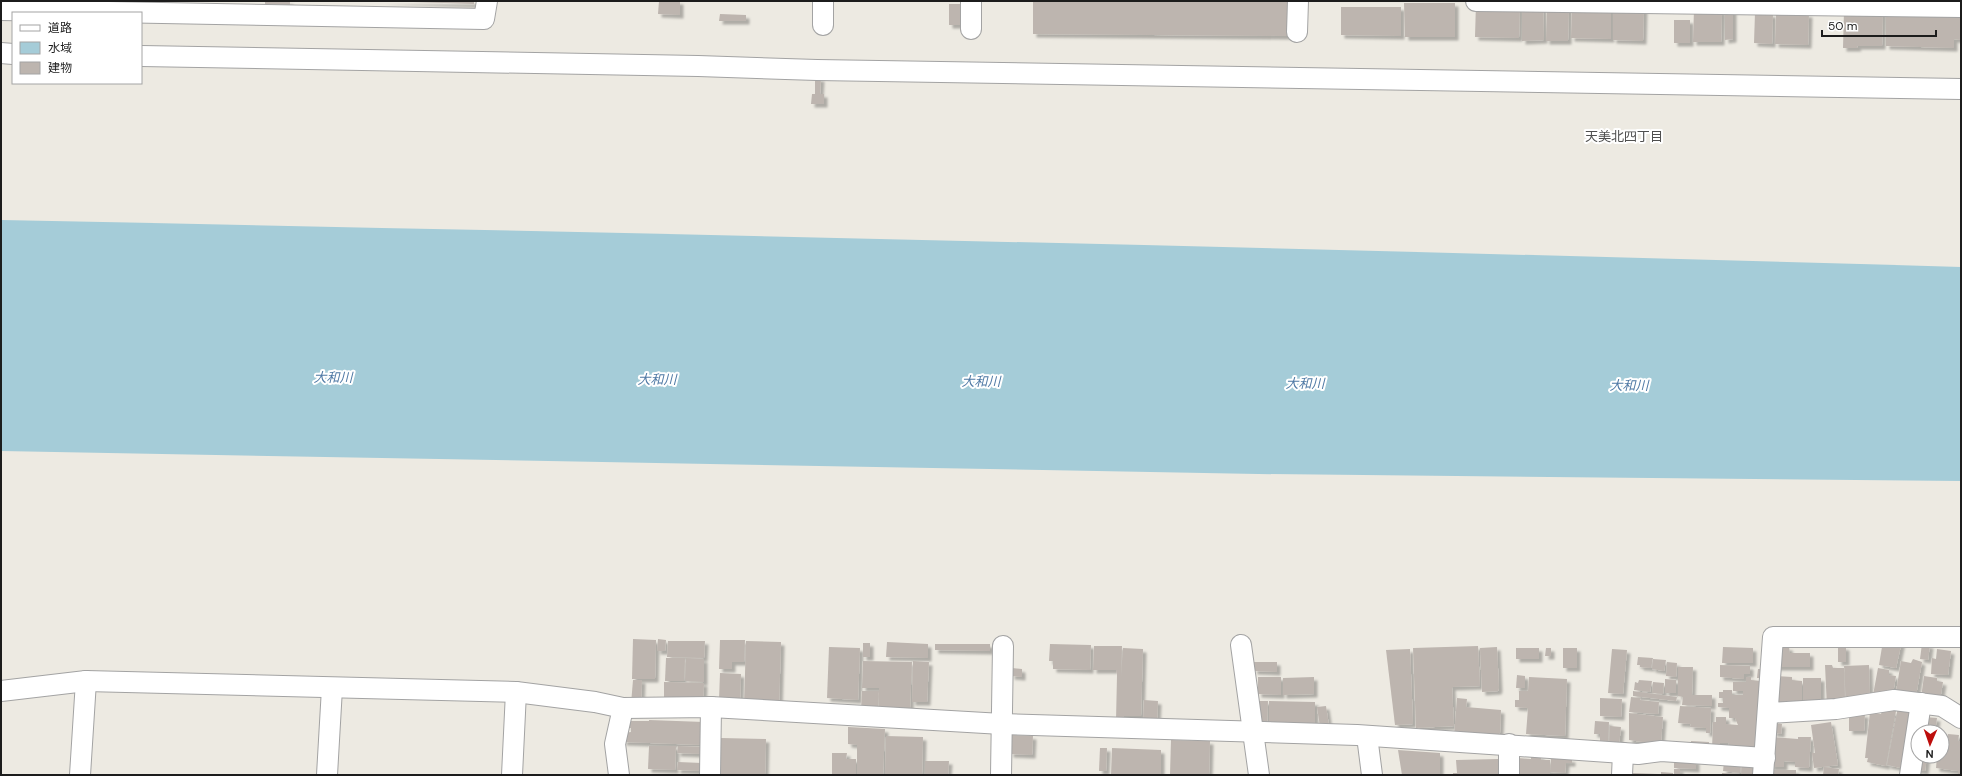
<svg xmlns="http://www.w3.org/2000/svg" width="1962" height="776" font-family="'DM Sans','Noto Sans JP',sans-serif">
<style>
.water{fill:#a5ccd8}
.building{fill:#bdb5af;filter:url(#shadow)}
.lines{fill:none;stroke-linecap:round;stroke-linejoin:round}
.minor-casing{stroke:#a3a3a3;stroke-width:22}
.minor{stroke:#fff;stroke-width:20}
.labels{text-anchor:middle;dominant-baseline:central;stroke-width:4;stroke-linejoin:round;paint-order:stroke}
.neighbourhood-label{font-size:13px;fill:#4f4f4f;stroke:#fff}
.water-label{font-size:13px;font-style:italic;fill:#4f79a5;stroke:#fff}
</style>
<defs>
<filter id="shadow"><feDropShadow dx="3.5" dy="3.5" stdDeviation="1" flood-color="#0004"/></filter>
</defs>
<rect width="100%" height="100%" fill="#edeae2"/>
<path class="water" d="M 1,220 C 654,233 1308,248 1961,267 L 1961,481 L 1258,474 L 1,451 Z"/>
<g class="building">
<polygon points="95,1 121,1 121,5 95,4"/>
<polygon points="265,1 290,1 290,5 265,4"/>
<polygon points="382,1 474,1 474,4"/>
<polygon points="659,1 680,1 680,15 658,14"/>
<polygon points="1033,1 1288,1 1288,36 1033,34"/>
<polygon points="1404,3 1455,3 1455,37 1405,37"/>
<polygon points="1476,3 1520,4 1519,38 1475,37"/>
<rect x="949" y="4" width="14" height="21"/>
<polygon points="1522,5 1543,5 1544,40 1522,41"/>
<polygon points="1547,6 1569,6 1568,41 1546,41"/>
<polygon points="1572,6 1611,6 1611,39 1571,38"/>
<polygon points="1613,6 1644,7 1643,41 1613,40"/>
<polygon points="1341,7 1401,7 1401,36 1341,35"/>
<polygon points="1694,9 1722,10 1721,42 1693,42"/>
<polygon points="1725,9 1733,9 1733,39 1725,40"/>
<polygon points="1844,10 1883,10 1882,46 1857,46 1858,48 1843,48"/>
<polygon points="1886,10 1961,11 1961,40 1954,39 1954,48 1886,46"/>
<polygon points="1755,13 1773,14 1772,44 1754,43"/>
<polygon points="1776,13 1809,14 1808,45 1775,44"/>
<polygon points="720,14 746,15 746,21 719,21"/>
<rect x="1674" y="20" width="16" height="23"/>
<polygon points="815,78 821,78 820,94 824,94 824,104 811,104 812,94 815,94"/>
<polygon points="633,639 656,640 655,679 632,679"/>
<polygon points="658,639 666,640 665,651 657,651"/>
<polygon points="720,640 745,640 744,662 732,662 732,669 719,669"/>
<polygon points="668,641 705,641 704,658 667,657"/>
<polygon points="746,641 781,642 779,707 744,706"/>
<polygon points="1883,641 1902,641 1896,668 1879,665"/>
<polygon points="887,642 928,644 928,658 886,657"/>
<rect x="863" y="643" width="7" height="14"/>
<polygon points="935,644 990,644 990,651 935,650"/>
<polygon points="1050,644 1091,645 1090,670 1053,669 1053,661 1049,661"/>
<polygon points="1922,644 1930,645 1928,660 1920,659"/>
<polygon points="1094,646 1122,646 1121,676 1123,648 1143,649 1141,716 1124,716 1124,722 1116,721 1117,675 1116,670 1093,670"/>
<polygon points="1478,646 1480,686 1452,687 1454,726 1416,728 1413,648"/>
<polygon points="1838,646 1846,647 1846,662 1838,662"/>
<polygon points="829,647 860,648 858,700 827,698"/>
<polygon points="1497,647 1499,688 1498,691 1482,692 1480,648"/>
<polygon points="1723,647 1753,648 1753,663 1722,663"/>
<polygon points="1776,647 1789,647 1790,653 1810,653 1810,667 1776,667"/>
<rect x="1516" y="648" width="23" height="11"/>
<polygon points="1546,648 1551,648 1551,656 1545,656"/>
<rect x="1563" y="648" width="14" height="20"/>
<polygon points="1410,649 1413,724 1395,725 1386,650"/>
<polygon points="1612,649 1627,650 1623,694 1608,693"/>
<polygon points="1937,649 1951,651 1948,675 1931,674 1932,658 1936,659"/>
<polygon points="1638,657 1653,658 1651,668 1640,667 1640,665 1637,665"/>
<polygon points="666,658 685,658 684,681 665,681"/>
<polygon points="686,658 704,659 704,682 685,681"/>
<polygon points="1653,659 1666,660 1664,671 1652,669"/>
<polygon points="1913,659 1922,662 1916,696 1896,692 1901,661 1911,663"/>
<polygon points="863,661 912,662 910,708 879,707 879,694 899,694 879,694 879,688 862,688"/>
<polygon points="913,661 929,662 927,702 912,702"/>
<polygon points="1253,662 1277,662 1277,672 1254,671"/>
<polygon points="1667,662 1677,663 1676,677 1666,676"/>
<polygon points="1720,665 1750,666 1750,674 1744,674 1744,679 1720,677"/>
<polygon points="1825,665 1832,665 1833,668 1844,668 1845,700 1827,708"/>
<polygon points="1869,665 1870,698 1846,704 1844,666"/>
<polygon points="1678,667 1693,667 1692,695 1712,695 1712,706 1682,705 1683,697 1678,696"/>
<polygon points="1012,668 1022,669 1022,677 1011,676"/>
<polygon points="1878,668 1889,670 1889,675 1896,676 1892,699 1873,695"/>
<polygon points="1758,669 1763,669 1763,678 1757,678"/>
<polygon points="720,673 741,674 740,701 719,700"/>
<polygon points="1517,675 1525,676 1525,688 1516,688"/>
<polygon points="1776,676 1792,677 1792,680 1802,681 1802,705 1775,705"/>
<polygon points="1924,676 1937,678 1937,681 1943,682 1940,700 1921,698"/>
<polygon points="1258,677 1281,677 1281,695 1258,694"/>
<polygon points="1314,677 1314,694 1283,695 1283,678"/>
<polygon points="1529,677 1567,679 1565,736 1526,734 1528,708 1515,707 1515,700 1519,700 1519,691 1528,691"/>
<polygon points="1746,677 1751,677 1751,680 1761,681 1757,756 1728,754 1729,743 1720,743 1720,749 1712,749 1713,722 1716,722 1716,717 1726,717 1726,724 1738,725 1735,718 1729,718 1729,706 1729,708 1718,707 1718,703 1723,703 1723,698 1719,698 1719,692 1723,692 1723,690 1732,690 1732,695 1743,695 1743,691 1733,691 1733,682 1746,682"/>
<polygon points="1803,678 1821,678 1821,701 1803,702"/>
<polygon points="1665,679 1676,680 1676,693 1665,693"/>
<polygon points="633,680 642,680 641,704 631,704"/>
<polygon points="1639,680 1652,681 1650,692 1634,690 1635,682 1638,683"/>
<polygon points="664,682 704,683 703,706 664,704"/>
<polygon points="1653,682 1664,683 1663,694 1652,693"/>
<polygon points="862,691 879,691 878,710 861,710"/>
<polygon points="1633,691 1677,697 1676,701 1633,696"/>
<polygon points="1631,697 1641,698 1640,700 1659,702 1658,714 1629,712"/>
<polygon points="1457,698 1467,699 1466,707 1501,710 1500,733 1495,738 1454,736"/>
<polygon points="1600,698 1622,699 1621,717 1600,716"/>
<polygon points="1144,700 1158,701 1157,722 1143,721"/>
<polygon points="1257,701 1268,701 1267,726 1260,726"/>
<polygon points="1269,701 1315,702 1315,727 1269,726"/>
<polygon points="1326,706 1329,726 1320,727 1317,707"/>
<polygon points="1680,706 1711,708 1710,733 1706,733 1706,728 1690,727 1691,724 1678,723"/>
<polygon points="1898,707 1918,710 1906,769 1887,765"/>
<polygon points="1882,710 1896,711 1886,766 1867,762 1868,758 1865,758 1870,712 1881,714"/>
<polygon points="1629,713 1663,717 1661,742 1650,741 1650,743 1629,740"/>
<polygon points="1849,714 1865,714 1864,731 1849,731"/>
<polygon points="1925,717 1937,718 1935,732 1922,732"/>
<polygon points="649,720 704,722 703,745 623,742 624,733 631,732 631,728 628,728 628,721 649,721"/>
<polygon points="1595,721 1609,722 1608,743 1600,743 1600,734 1594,734"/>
<polygon points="1831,722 1838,765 1814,768 1812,753 1815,753 1811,725"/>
<polygon points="1774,723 1782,724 1781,734 1773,733"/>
<polygon points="1610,726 1621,727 1619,745 1609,745"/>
<polygon points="848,727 885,729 883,775 857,775 857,745 848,744"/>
<polygon points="1948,734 1959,735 1958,741 1961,741 1961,775 1958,775 1958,771 1936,768 1937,756 1942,756 1942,738 1947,738"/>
<polygon points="1011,735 1033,736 1032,755 1010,754"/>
<polygon points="886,736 923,737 922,775 885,775"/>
<polygon points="1772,737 1798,739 1798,737 1811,737 1809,768 1795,767 1795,762 1784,761 1784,767 1770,767"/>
<polygon points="721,738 766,739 765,775 719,774"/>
<polygon points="1171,740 1210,741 1209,775 1170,775"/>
<polygon points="1691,741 1709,742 1708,753 1691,752"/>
<polygon points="649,746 676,746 675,770 648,769"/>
<polygon points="678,746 703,747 702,754 677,753"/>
<polygon points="1100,748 1107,748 1106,771 1099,771"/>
<polygon points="1112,748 1161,750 1161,775 1111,775"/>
<polygon points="1398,750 1440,753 1440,775 1402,775"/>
<polygon points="832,753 847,753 846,759 856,759 856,775 832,775"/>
<polygon points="1531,755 1541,756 1541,760 1550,760 1550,775 1517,775 1518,758 1531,759"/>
<polygon points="1918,756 1927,756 1925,771 1916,770"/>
<polygon points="1551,757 1572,759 1572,763 1566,763 1565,773 1550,772"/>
<polygon points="1498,759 1498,775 1453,775 1453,773 1457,773 1456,760"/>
<polygon points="1674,759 1696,760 1696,769 1674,768"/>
<polygon points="925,761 949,761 948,775 925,775"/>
<polygon points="678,762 702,763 702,771 677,770"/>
<polygon points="1724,762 1741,763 1740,773 1723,771"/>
<polygon points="1742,763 1757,764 1756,775 1741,775"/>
<polygon points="1824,767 1839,769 1838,775 1823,775"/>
<rect x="1674" y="769" width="6" height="6"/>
<rect x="1771" y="770" width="25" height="5"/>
<polygon points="1661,772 1673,773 1673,775 1661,775"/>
<polygon points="1631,773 1658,774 1658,775 1631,775"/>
<polygon points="1722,773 1740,774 1740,775 1722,775"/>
</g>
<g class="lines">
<defs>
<g id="minor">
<polyline points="1476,1 1961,7"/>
<polyline points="1,10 484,19 487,1"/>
<polyline points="823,25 823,1"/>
<polyline points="971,29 971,1"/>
<polyline points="1297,32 1298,1"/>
<polyline points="1,53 13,54"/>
<polyline points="141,56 698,66 817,70 1961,89"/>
<polyline points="1241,645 1259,775"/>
<polyline points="1,691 86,681 516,692 595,702 623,708 711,707 1002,724 1357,735 1638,754 1661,751 1765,758"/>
<polyline points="1768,713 1836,709 1894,700 1942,706 1961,718"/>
<polyline points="1367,736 1372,775"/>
<polyline points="1509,744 1509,775"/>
<polyline points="80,775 86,681"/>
<polyline points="327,775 332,688"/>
<polyline points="512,775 516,692"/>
<polyline points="619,775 615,744 623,708"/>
<polyline points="710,775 711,707"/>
<polyline points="1001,775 1003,646"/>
<polyline points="1622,775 1623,753"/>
<polyline points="1763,775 1773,637 1961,637"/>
<polyline points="1910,775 1921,703"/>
</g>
</defs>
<use href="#minor" class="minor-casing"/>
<use href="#minor" class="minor"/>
</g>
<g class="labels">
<g class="neighbourhood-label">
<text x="1624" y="136">天美北四丁目</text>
</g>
<g class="water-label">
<text x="333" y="377">大和川</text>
<text x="657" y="379">大和川</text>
<text x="981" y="381">大和川</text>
<text x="1305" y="383">大和川</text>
<text x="1629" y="385">大和川</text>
</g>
</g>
<rect width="1962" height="776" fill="none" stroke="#1c1c1c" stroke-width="4"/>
<rect x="12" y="12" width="130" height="72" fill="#ffffff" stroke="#a4a4a4"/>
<rect x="20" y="25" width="20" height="6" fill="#ffffff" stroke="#a4a4a4"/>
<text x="48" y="32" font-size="12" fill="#1c1c1c">道路</text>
<rect x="20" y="42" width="20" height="12" fill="#a5ccd8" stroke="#a4a4a4"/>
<text x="48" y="52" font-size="12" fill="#1c1c1c">水域</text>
<rect x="20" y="62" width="20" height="12" fill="#bdb5af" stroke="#a4a4a4"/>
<text x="48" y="72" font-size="12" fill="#1c1c1c">建物</text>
<g transform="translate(1930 744) rotate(182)"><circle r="19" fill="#ffffff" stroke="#a4a4a4"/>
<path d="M0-3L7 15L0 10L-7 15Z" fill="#bd0e0c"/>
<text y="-6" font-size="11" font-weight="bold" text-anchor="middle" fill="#1c1c1c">N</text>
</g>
<path d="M1822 30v6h114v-6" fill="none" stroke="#1c1c1c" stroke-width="2"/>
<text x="1828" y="30" font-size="12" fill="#1c1c1c" stroke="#ffffff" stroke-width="3" paint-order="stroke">50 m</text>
</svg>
